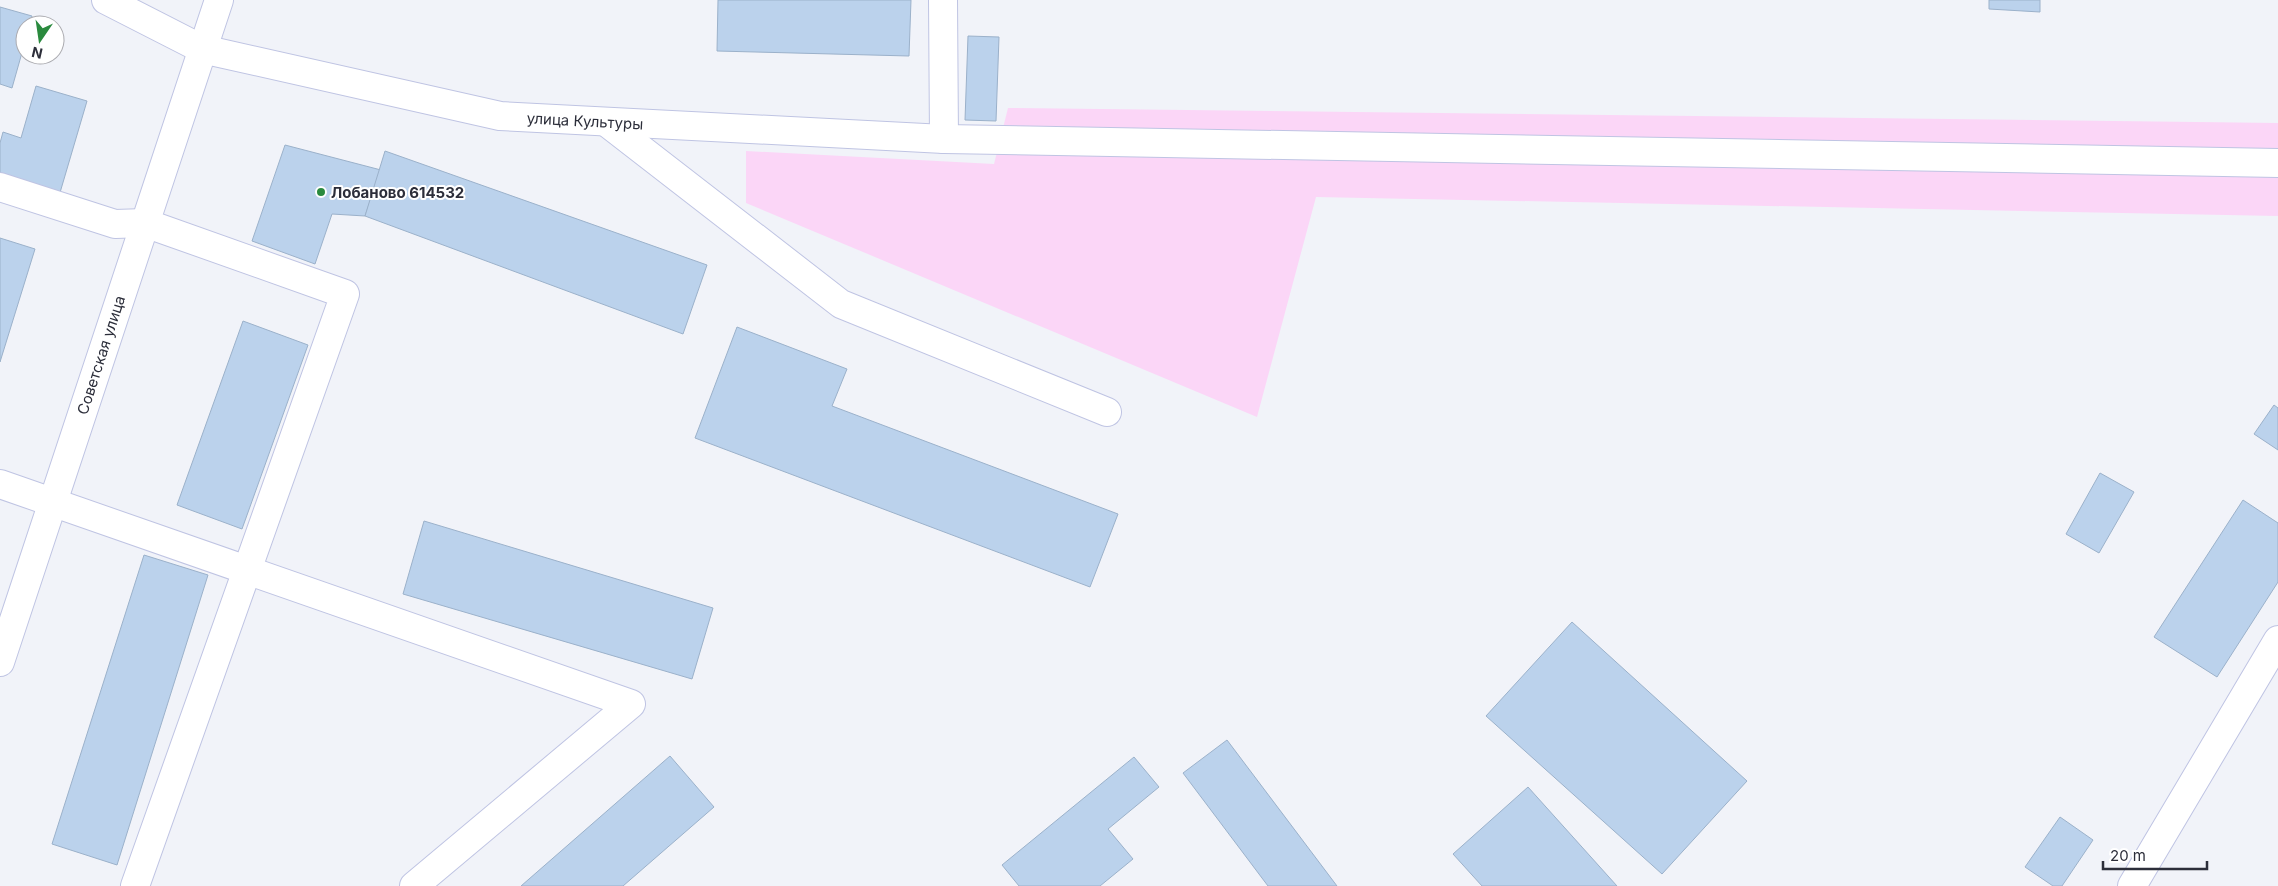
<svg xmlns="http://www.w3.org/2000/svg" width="2278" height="886" font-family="Inter,sans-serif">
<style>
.green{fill:#fbd6f7}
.building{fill:#bbd2ec;stroke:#9bb1ca}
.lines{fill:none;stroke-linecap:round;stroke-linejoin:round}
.minor-casing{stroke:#bfc4e3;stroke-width:30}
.minor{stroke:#fff;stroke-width:28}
.poi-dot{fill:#2a8a3e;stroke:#fff;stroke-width:2}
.labels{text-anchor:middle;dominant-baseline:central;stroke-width:4;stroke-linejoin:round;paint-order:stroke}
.street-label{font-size:15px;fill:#2c2e3a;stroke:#fff}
.poi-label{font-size:15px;font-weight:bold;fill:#2c2e3a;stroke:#fff;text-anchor:start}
</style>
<rect width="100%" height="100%" fill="#f1f3f9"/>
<polygon class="green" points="1008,108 2278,123 2278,216 1316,197 1257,417 746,203 746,151 994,164"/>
<g class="building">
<polygon points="718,0 911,0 909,56 717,51"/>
<polygon points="1989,0 2040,0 2040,12 1989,9"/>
<polygon points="0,7 32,16 30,25 25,25 25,42 12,88 0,84"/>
<polygon points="968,36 999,37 996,121 965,120"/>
<polygon points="36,86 87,101 59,196 0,178 0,143 3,132 21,138"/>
<polygon points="285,145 381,170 365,216 332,214 315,264 252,241"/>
<polygon points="385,151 707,265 683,334 365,216"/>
<polygon points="0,238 35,249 0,362"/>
<polygon points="243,321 308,345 242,529 177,505"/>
<polygon points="737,327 847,369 832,406 1118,514 1090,587 695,438"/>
<polygon points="2274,405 2278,408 2278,450 2254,434"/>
<polygon points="2100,473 2134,492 2099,553 2066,534"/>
<polygon points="2243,500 2278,523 2278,582 2217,677 2154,637"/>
<polygon points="424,521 713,608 692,679 403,594"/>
<polygon points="144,555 208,575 117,865 52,844"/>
<polygon points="1572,622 1747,781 1662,874 1486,716"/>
<polygon points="1227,740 1337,886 1268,886 1183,773"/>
<polygon points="670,756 714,807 623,886 521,886"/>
<polygon points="1134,757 1159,787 1108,829 1133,859 1100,886 1019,886 1002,865"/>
<polygon points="1528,787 1617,886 1482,886 1453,854"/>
<polygon points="2060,817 2093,840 2062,886 2053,886 2025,867"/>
</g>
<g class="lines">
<defs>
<g id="minor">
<polyline points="106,0 202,49 500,116 944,139 943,0"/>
<polyline points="606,122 841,304 1107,412"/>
<polyline points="944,139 2278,163"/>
<polyline points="0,187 115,224 145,223 345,294 135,886"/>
<polyline points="0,484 631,704 414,886"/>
<polyline points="0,662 219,0"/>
<polyline points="2132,886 2278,640"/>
</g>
</defs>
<use href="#minor" class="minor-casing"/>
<use href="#minor" class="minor"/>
</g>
<circle class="poi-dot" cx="321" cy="192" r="5"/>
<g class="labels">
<g class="street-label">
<text transform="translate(585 121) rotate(3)">улица Культуры</text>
<text transform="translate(101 355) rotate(-72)">Советская улица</text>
</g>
<g class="poi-label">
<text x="331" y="192">Лобаново 614532</text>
</g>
</g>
<g transform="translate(40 40) rotate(193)"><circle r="24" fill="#ffffff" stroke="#ababb0"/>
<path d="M0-4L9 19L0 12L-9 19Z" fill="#2a8a3e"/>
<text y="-8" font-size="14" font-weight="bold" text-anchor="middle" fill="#2c2e3a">N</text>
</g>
<path d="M2103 861v8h104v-8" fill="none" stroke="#2c2e3a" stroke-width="2.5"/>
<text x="2110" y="861" font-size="15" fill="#2c2e3a" stroke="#ffffff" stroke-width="4" paint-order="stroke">20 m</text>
</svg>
